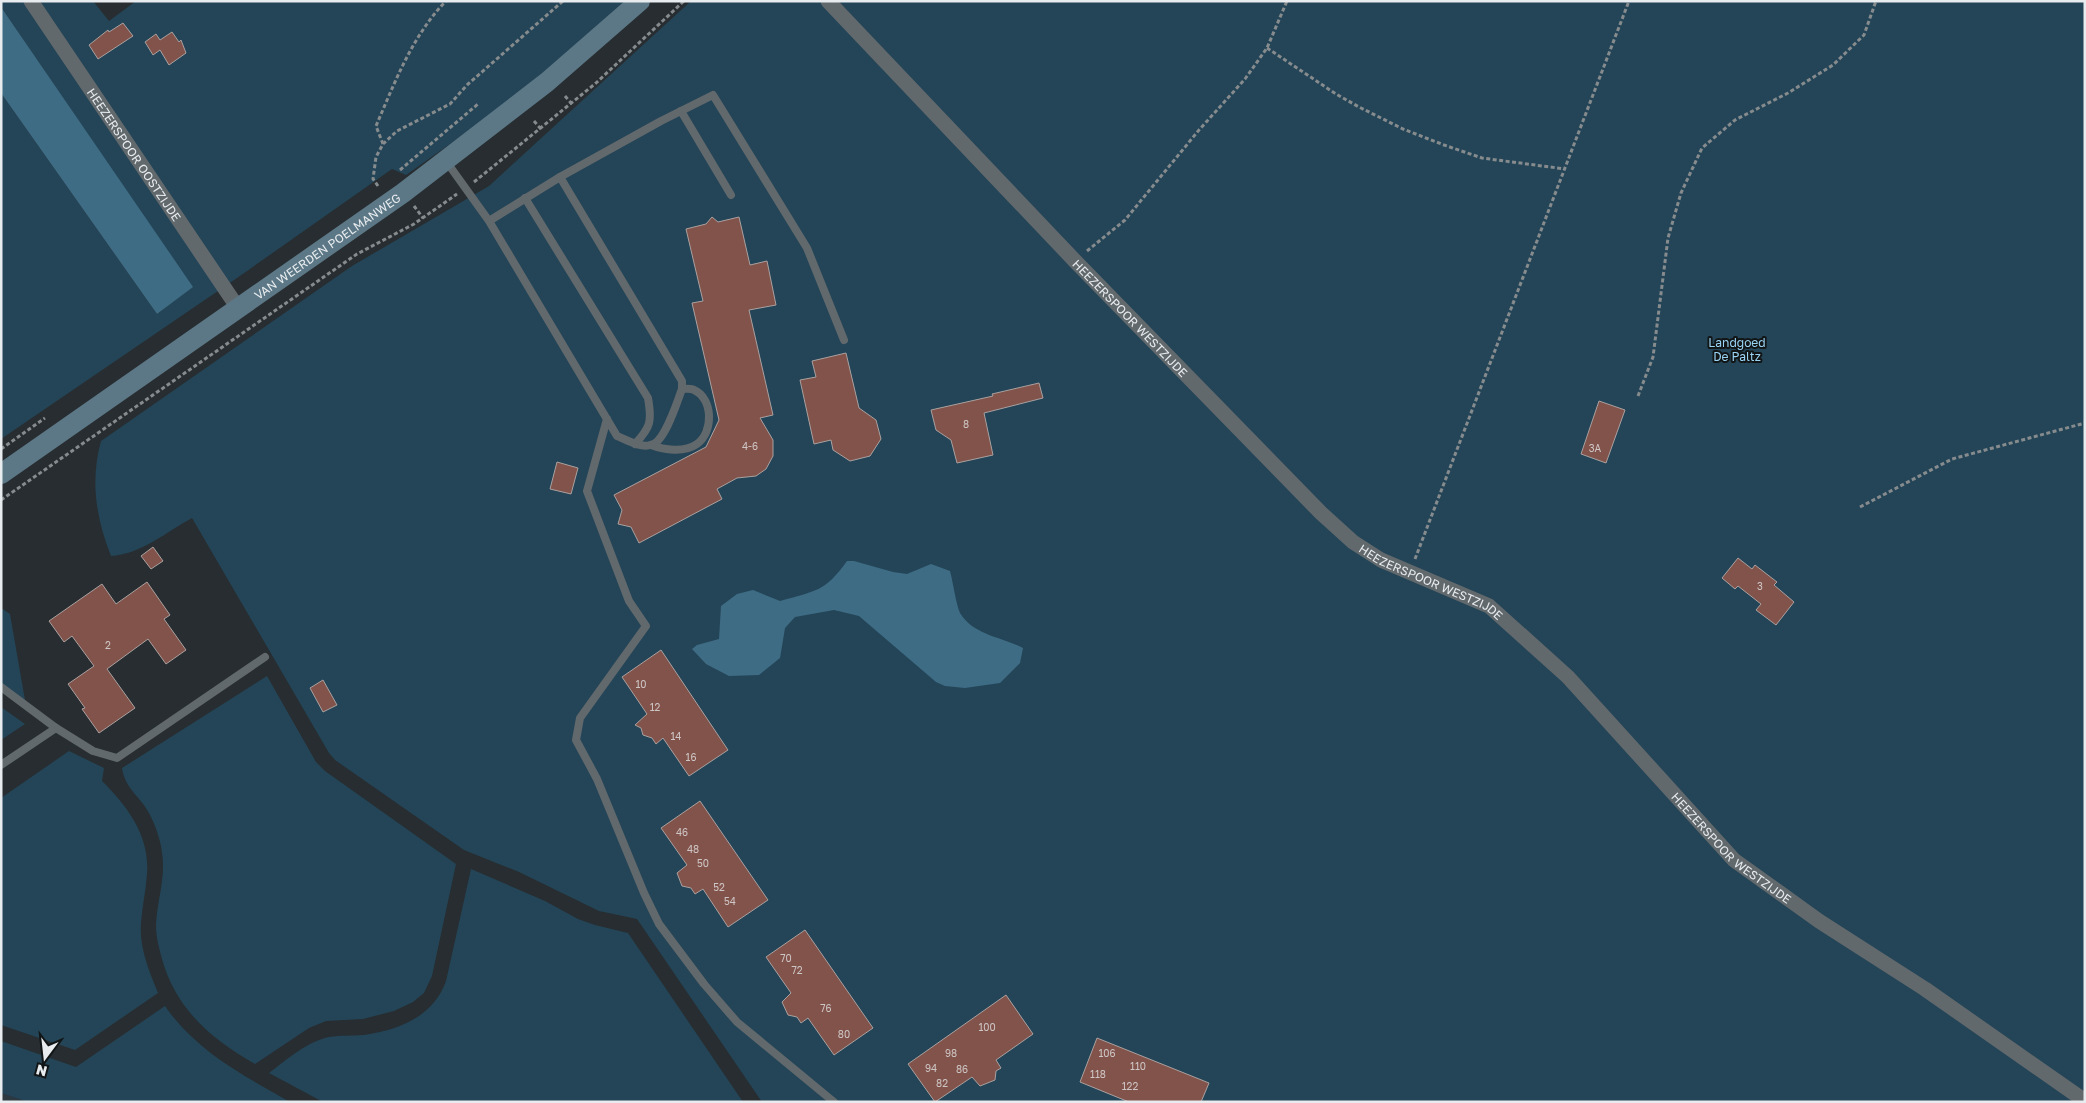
<svg xmlns="http://www.w3.org/2000/svg" width="2086" height="1103" font-family="'Golos Text',sans-serif">
<style>
.built{fill:#2d3940}
.green{fill:#244557}
.water{fill:#3e6c85}
.building{fill:#82534a;stroke:#aaa1a0}
.lines{fill:none;stroke-linecap:round;stroke-linejoin:round}
.path{stroke:#868b8e;stroke-width:3;stroke-dasharray:4 2.5;stroke-linecap:butt}
.lane{stroke:#62696d;stroke-width:8}
.street{stroke:#62696d;stroke-width:15}
.secondary{stroke:#5c7886;stroke-width:20}
.labels{text-anchor:middle;dominant-baseline:central;stroke-width:4;stroke-linejoin:round;paint-order:stroke}
.number-label{font-size:10px;fill:#cec6c6}
.street-label{font-size:12px;fill:#e8ecef;stroke:#121516}
.park-label{font-size:12px;fill:#99d4f5;stroke:#121516}
</style>
<rect width="100%" height="100%" fill="#272d30"/>
<polygon class="built" points="1,1093 28,1102 1,1102"/>
<g class="green">
<polygon points="1,1 93,1 109,21 136,1 632,1 561,66 406,175 392,169 237,278 1,439 1,93 157,314 192,287 1,7"/>
<path d="M 691,1 L 2085,1 L 2085,1102 L 762,1102 L 637,919 L 599,911 L 519,872 L 464,850 L 335,760 L 329,753 L 192,518 C 166,532 142,554 111,556 C 96,518 90,481 101,441 L 352,266 L 489,186 Z"/>
<polygon points="1,608 10,614 26,706 1,688"/>
<path d="M 267,676 L 316,762 L 325,771 L 456,864 L 432,976 L 424,993 L 413,1002 L 394,1011 L 363,1019 L 326,1021 L 309,1028 L 255,1064 C 211,1039 176,1009 162,959 C 159,948 156,937 156,925 C 157,901 166,877 162,853 C 161,841 155,824 149,813 C 140,796 125,789 122,768 Z"/>
<polygon points="1,707 25,724 1,740"/>
<path d="M 69,751 L 104,768 L 102,781 C 128,807 150,836 147,874 C 146,890 142,907 141,923 C 139,947 149,971 158,993 L 75,1050 L 1,1025 L 1,798 Z"/>
<path d="M 471,869 L 545,901 L 578,919 L 595,925 L 628,933 L 743,1102 L 323,1102 L 269,1073 C 286,1060 308,1041 329,1037 C 340,1035 352,1036 364,1035 C 399,1030 434,1016 446,981 Z"/>
<path d="M 165,1006 C 197,1052 243,1075 290,1102 L 28,1102 L 1,1093 L 1,1041 L 76,1067 Z"/>
</g>
<g class="water">
<polygon points="1,7 193,287 157,314 1,93"/>
<path d="M 854,561 L 893,572 L 907,574 L 931,564 L 950,571 C 953,582 956,604 960,613 C 973,635 1002,637 1023,648 L 1020,663 L 1000,683 L 965,688 L 945,686 L 936,682 L 859,616 L 834,610 L 795,617 L 785,628 L 780,658 L 759,675 L 729,676 L 706,664 L 692,649 L 697,645 L 719,639 L 721,606 L 737,594 L 753,590 L 780,601 C 815,591 825,592 847,561 Z"/>
</g>
<g class="building">
<polygon points="123,23 133,36 98,59 89,45 108,30 109,32"/>
<polygon points="172,32 179,42 181,40 186,53 169,65 160,50 153,55 145,42 156,34 160,40"/>
<polygon points="712,217 718,222 739,217 750,265 767,261 776,305 749,310 773,415 760,418 773,440 773,456 766,469 756,476 737,478 717,489 722,499 639,543 631,527 618,524 622,510 614,495 706,447 719,420 692,303 703,301 686,229 706,224"/>
<polygon points="846,353 859,408 876,420 881,439 870,456 850,461 833,450 831,440 814,444 800,380 816,377 812,361"/>
<polygon points="1039,383 1043,398 984,413 993,455 957,463 951,440 936,430 931,410 993,396 992,394"/>
<polygon points="1599,401 1625,410 1606,463 1581,454"/>
<polygon points="557,462 578,468 571,494 550,489"/>
<polygon points="153,547 163,561 151,569 141,556"/>
<polygon points="1738,558 1752,569 1755,565 1777,582 1774,585 1794,602 1776,625 1756,610 1761,604 1738,586 1735,589 1722,578"/>
<polygon points="147,582 170,615 164,619 186,650 166,664 148,639 107,669 135,708 99,733 82,709 85,708 68,684 94,666 72,636 64,642 49,621 102,584 116,604"/>
<polygon points="661,650 728,750 689,776 663,738 656,744 652,738 643,735 641,728 635,725 647,714 622,677"/>
<polygon points="323,680 337,705 323,712 310,688"/>
<polygon points="700,801 768,900 728,927 703,889 695,894 691,888 682,886 677,873 687,865 661,828"/>
<polygon points="805,930 873,1028 834,1055 808,1018 801,1023 797,1017 788,1015 782,1002 791,993 766,957"/>
<polygon points="1006,995 1033,1034 996,1060 1001,1068 996,1071 995,1080 980,1086 972,1077 935,1102 908,1064"/>
<polygon points="1097,1038 1209,1083 1201,1102 1129,1102 1080,1082"/>
</g>
<g class="lines">
<g class="path">
<polyline points="1267,48 1336,94 1359,107 1403,129 1444,145 1482,158 1565,169"/>
<polyline points="565,96 572,104"/>
<polyline points="534,121 541,129"/>
<path d="M 383,144 L 376,126 C 395,82 412,36 446,1"/>
<polyline points="400,170 478,104"/>
<polyline points="474,182 596,83 684,1"/>
<polyline points="378,186 373,179 376,157 383,144 397,131 450,104 467,85 563,1"/>
<polyline points="414,206 423,218"/>
<polyline points="1087,251 1125,220 1199,130 1245,79 1267,48 1287,1"/>
<polyline points="1638,396 1653,357 1668,238 1681,193 1702,148 1735,120 1788,93 1833,65 1864,35 1876,1"/>
<polyline points="1,449 45,418"/>
<polyline points="1,500 357,254 414,224 457,194"/>
<polyline points="1860,507 1952,459 2085,423"/>
<polyline points="1415,559 1629,1"/>
</g>
<g class="lane">
<polyline points="681,111 731,195"/>
<path d="M 446,161 L 489,221 L 617,436 C 627,440 640,448 651,445 C 665,442 677,402 682,389 L 682,381 L 560,177 L 489,221"/>
<polyline points="560,177 661,121 713,95 807,248 844,340"/>
<path d="M 525,198 L 648,398 C 652,421 651,427 635,444"/>
<polyline points="607,419 587,491 629,601 646,626 580,718 576,740 597,779 644,893 659,924 704,984 737,1022 834,1102"/>
<path d="M 651,445 C 664,450 684,453 697,444 C 714,432 713,398 694,390 C 691,388 686,389 682,389"/>
<polyline points="1,687 56,728 93,751 117,758 265,657"/>
<polyline points="1,765 56,728"/>
</g>
<g class="street">
<path id="s1" d="M 31,1 L 238,308"/>
<path id="s2" d="M 828,1 L 1075,261 L 1321,513 L 1353,542 L 1381,560 L 1489,606 L 1568,677 L 1734,860 L 1819,921 L 1925,989 L 2085,1101"/>
</g>
<path class="secondary" id="s3" d="M 1,474 L 403,193 L 547,82 L 640,1"/>
</g>
<g class="labels">
<g class="number-label">
<text x="966" y="424">8</text>
<text x="750" y="446">4-6</text>
<text x="1595" y="448">3A</text>
<text x="1760" y="586">3</text>
<text x="108" y="645">2</text>
<text x="641" y="684">10</text>
<text x="655" y="707">12</text>
<text x="676" y="736">14</text>
<text x="691" y="757">16</text>
<text x="682" y="832">46</text>
<text x="693" y="849">48</text>
<text x="703" y="863">50</text>
<text x="719" y="887">52</text>
<text x="730" y="901">54</text>
<text x="786" y="958">70</text>
<text x="797" y="970">72</text>
<text x="826" y="1008">76</text>
<text x="987" y="1027">100</text>
<text x="844" y="1034">80</text>
<text x="951" y="1053">98</text>
<text x="1107" y="1053">106</text>
<text x="1138" y="1066">110</text>
<text x="931" y="1068">94</text>
<text x="962" y="1069">86</text>
<text x="1098" y="1074">118</text>
<text x="942" y="1083">82</text>
<text x="1130" y="1086">122</text>
</g>
<g class="street-label">
<text stroke="none"><textPath href="#s1" startOffset="185">HEEZERSPOOR OOSTZIJDE</textPath></text>
<text stroke="none"><textPath href="#s3" startOffset="398">VAN WEERDEN POELMANWEG</textPath></text>
<text stroke="none"><textPath href="#s2" startOffset="438">HEEZERSPOOR WESTZIJDE</textPath></text>
<text stroke="none"><textPath href="#s2" startOffset="842">HEEZERSPOOR WESTZIJDE</textPath></text>
<text stroke="none"><textPath href="#s2" startOffset="1248">HEEZERSPOOR WESTZIJDE</textPath></text>
</g>
<g class="park-label">
<text x="1737" y="342">Landgoed<tspan x="1737" dy="14">De Paltz</tspan></text>
</g>
</g>
<rect width="2086" height="1103" fill="none" stroke="#e8ecef" stroke-width="5"/>
<g transform="translate(45 1058) rotate(195)" stroke="#121516" stroke-width="4" paint-order="stroke">
<path d="M0-4L9 19L0 12L-9 19Z" fill="#e8ecef"/>
<text y="-8" font-size="14" font-weight="bold" text-anchor="middle" fill="#e8ecef">N</text>
</g>
</svg>
